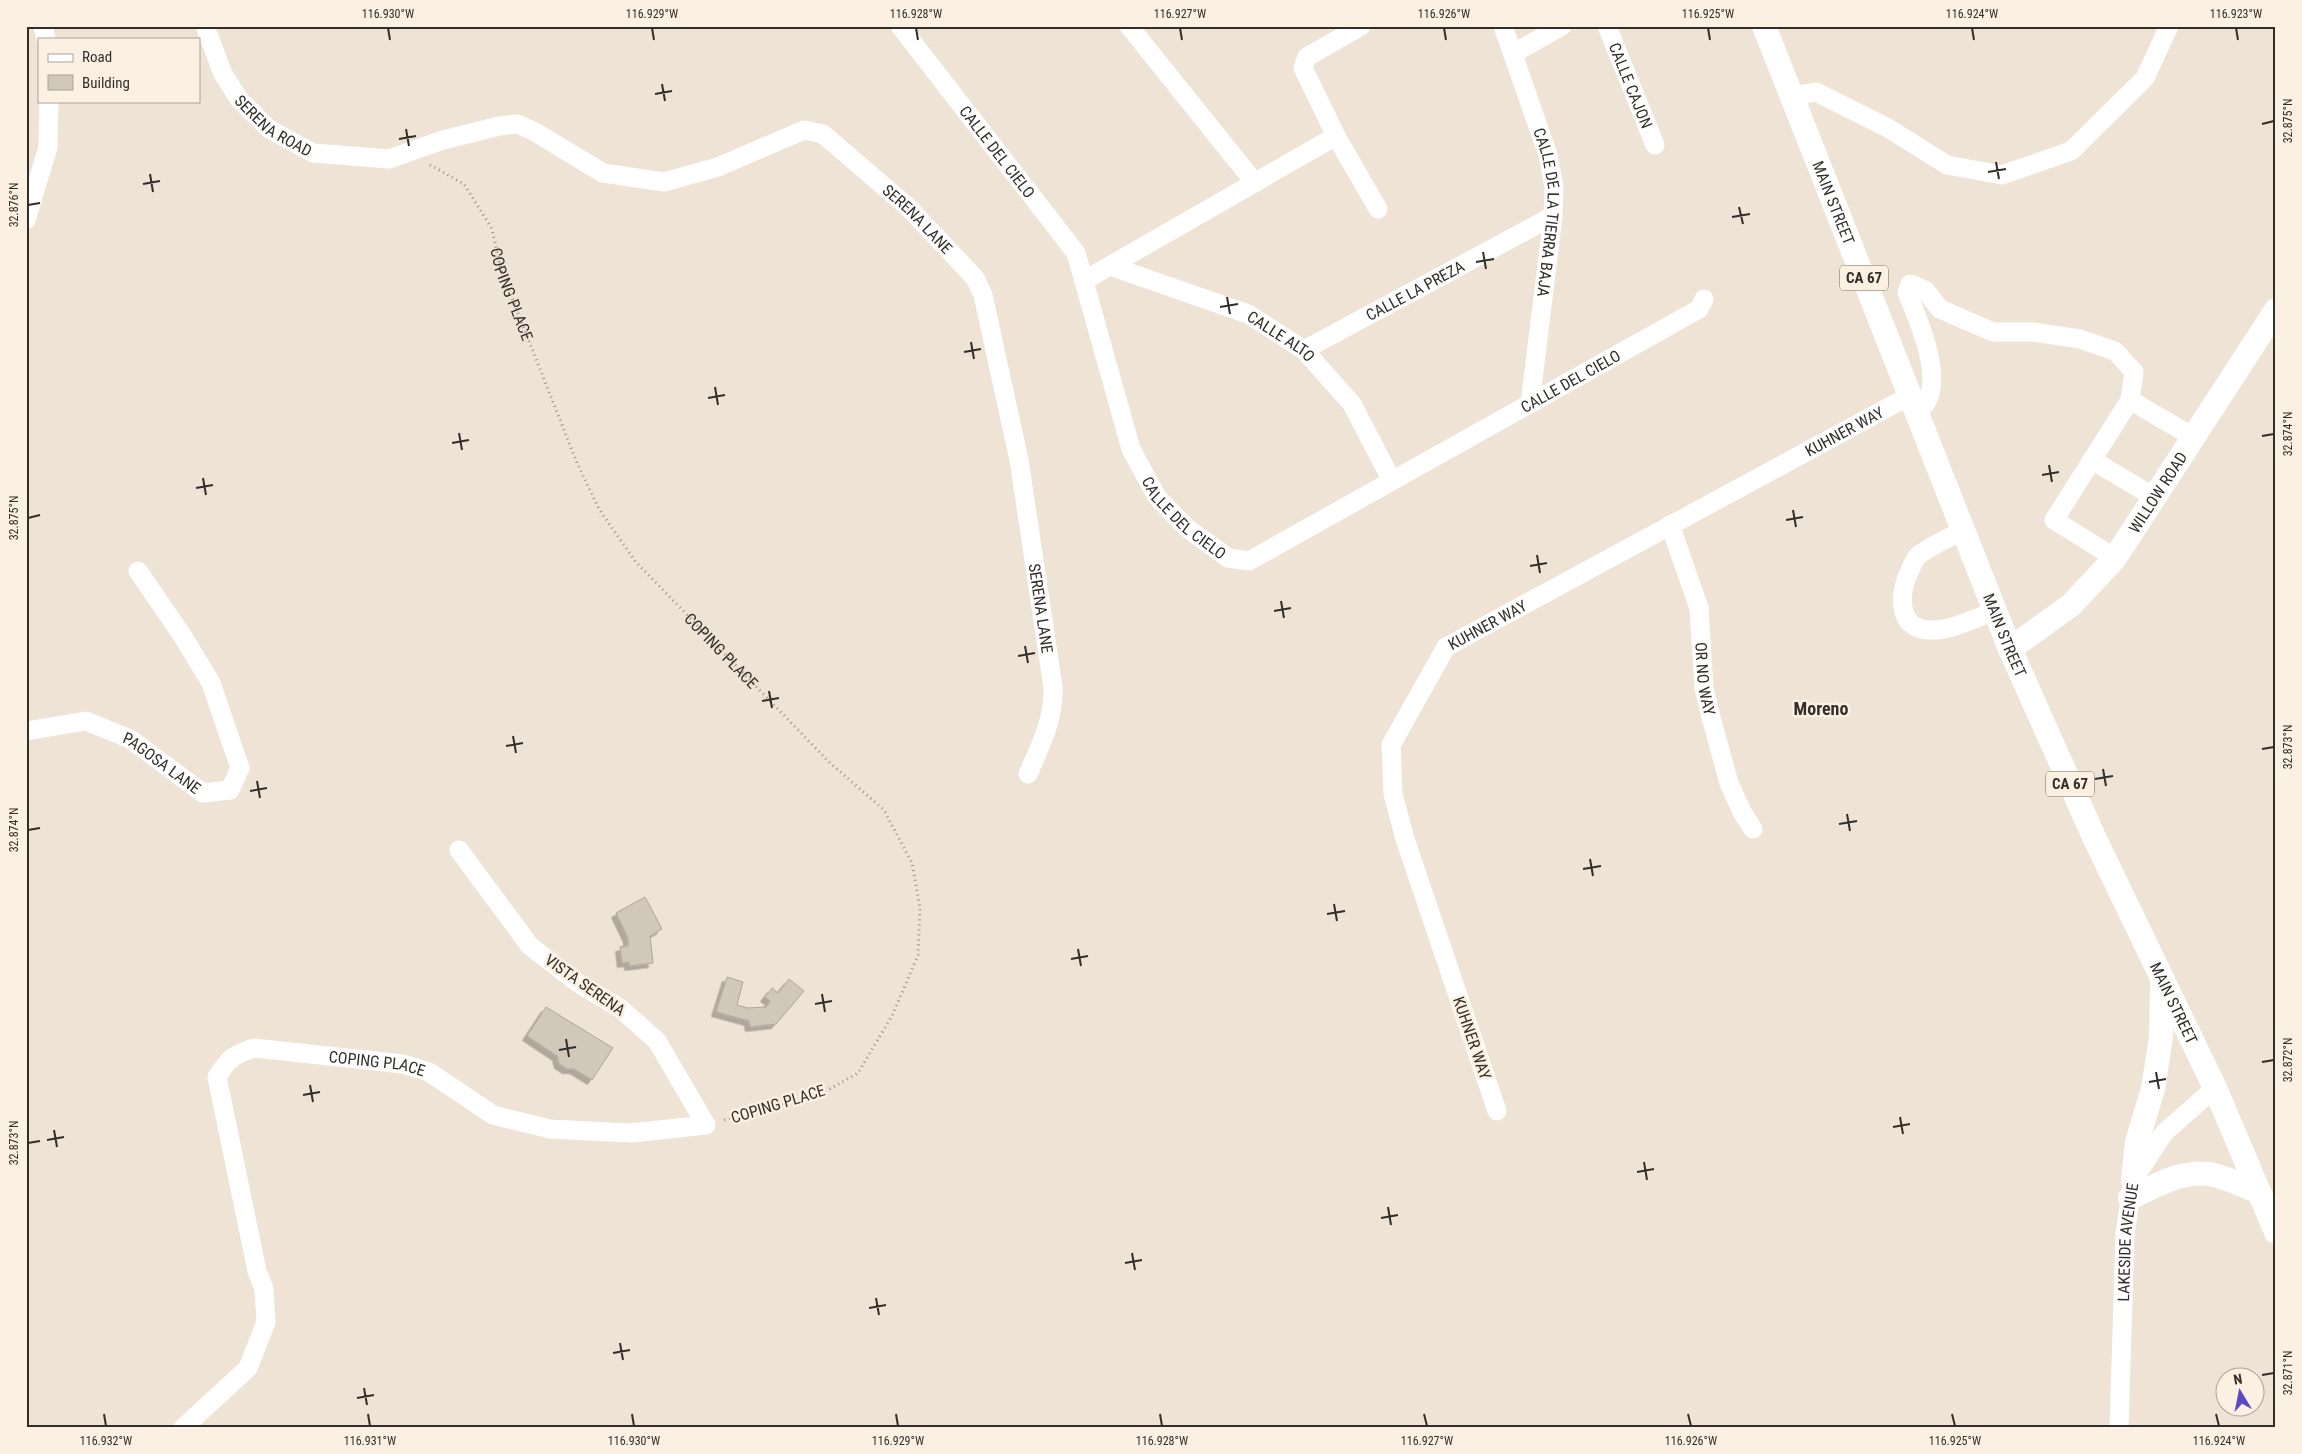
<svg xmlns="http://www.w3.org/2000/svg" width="2302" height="1454" font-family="'Roboto Condensed',sans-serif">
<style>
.building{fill:#d2c8ba;stroke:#afa598;filter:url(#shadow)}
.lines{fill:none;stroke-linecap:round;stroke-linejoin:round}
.path{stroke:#9a9288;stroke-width:3;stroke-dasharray:1 4;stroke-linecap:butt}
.minor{stroke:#fff;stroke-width:19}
.major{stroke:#fff;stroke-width:24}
.ticks{fill:none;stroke:#322e29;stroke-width:2}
.labels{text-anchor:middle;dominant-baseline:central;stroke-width:5;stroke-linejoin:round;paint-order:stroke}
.shield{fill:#fbf0e2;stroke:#6e6860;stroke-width:1}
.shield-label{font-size:15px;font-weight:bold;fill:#322e29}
.street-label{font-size:16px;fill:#322e29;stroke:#fbf0e2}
.neighbourhood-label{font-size:18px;font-weight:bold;fill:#322e29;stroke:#fbf0e2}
.neatline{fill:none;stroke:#322e29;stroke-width:2}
.ticks-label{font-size:12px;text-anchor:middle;fill:#322e29}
</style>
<defs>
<filter id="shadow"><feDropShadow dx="-4.5" dy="4.5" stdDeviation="0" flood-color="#0004"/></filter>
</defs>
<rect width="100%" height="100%" fill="#eee3d5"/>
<g class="building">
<polygon points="645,897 662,929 650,936 653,963 629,966 629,962 622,963 620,947 628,946 628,938 616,913"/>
<polygon points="727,977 743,982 737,1005 748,1008 766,1007 770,1001 765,997 772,988 778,993 789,979 804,991 776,1024 750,1027 749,1021 716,1012"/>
<polygon points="546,1007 613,1048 592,1080 574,1069 567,1069 559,1064 557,1056 527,1036"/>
</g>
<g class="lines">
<path class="path" id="s1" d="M 430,165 L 464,184 L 492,229 L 501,270 L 577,463 L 599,509 L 635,561 L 830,763 L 884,810 L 912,863 L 920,908 L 918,955 L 892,1016 L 858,1073 L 821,1094 L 724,1120"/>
<g class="minor">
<polyline points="43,26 46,39"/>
<path id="s2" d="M 205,26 L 223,74 L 239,99 L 269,129 L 313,153 L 389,159 L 443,140 L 499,126 L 518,124 L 535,132 L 603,173 L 664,182 L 718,167 L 804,130 L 823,134 L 909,208 L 975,278 L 983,295 L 1019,460 L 1053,687 C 1054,719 1041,745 1028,774"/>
<path id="s3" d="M 900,26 L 1076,253 L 1131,449 L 1157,497 L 1187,528 L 1228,558 L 1249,561 L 1699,309 L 1704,299"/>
<polyline points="1129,26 1255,183"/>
<polyline points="1361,26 1307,57 1303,68 1336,136 1378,209"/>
<path id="s4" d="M 1503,26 L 1548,155 L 1554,187 L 1553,216 L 1530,404"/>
<path id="s5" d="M 1607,26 L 1655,145"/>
<polyline points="1514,53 1562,26"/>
<polyline points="1792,96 1816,92 1888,128 1947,165 2002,175 2071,151 2145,78 2169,26"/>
<polyline points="26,220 48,147 49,101"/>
<path id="s6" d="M 1110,266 L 1248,314 L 1304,350 L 1352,404 L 1392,481"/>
<polyline points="1085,280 1336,136"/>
<path id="s7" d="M 1304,350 L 1553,216"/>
<path d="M 1918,413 C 1921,409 1925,405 1927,401 C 1942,374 1918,318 1907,293 L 1910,284 L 1925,290 L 1940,309 L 1993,332 L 2033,332 L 2080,339 L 2115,351 L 2134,372 L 2130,400"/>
<polyline points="2092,460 2154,497"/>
<path id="s8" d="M 1670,525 L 1699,608 L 1704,688 L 1712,721 L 1729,783 L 1742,812 L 1753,829"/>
<path d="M 1963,530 C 1952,537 1925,548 1917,557 C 1914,560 1912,566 1910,570 C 1899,592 1896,629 1929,630 C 1951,631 1975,618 1995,611"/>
<polyline points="2115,558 2054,520 2130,400 2193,437"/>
<path id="s9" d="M 26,731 L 86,721 L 130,739 L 203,793 L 230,790 L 240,768 L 211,683 L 182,635 L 138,571"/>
<path id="s10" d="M 1497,1111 L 1405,839 L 1393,794 L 1391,745 L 1446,647 L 1911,395"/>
<path id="s11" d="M 183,1428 L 248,1368 L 266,1322 L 264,1289 L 257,1271 L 217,1077 C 229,1058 233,1055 254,1048 L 403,1064 L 429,1072 L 493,1115 L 550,1129 L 631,1133 L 706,1125 L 657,1041 L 621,1009 L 578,983 L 530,946 L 459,850"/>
<path id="s12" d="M 2119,1428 L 2125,1234 L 2133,1180 L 2164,1133 L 2215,1088"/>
</g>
<g class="major">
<path id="s13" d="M 1764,26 L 2010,649 L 2094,837 L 2215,1088 L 2276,1232"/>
<path id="s14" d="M 2010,649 L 2071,605 L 2115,558 L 2276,310"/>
<polyline points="2133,1180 2137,1142 2153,1089 2161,1037 2162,984"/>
<path d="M 2130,1198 C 2155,1186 2185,1168 2214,1175 C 2229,1179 2244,1186 2258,1191"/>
</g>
</g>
<path class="ticks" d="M 388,28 L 390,40M 652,28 L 654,40M 916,28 L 918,40M 1180,28 L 1182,40M 1444,28 L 1446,40M 1708,28 L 1710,40M 1972,28 L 1974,40M 2236,28 L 2238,40M 662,84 L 665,101M 655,94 L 672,91M 2262,124 L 2274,121M 406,129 L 409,146M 399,139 L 416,136M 1996,162 L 1999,179M 1988,172 L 2006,169M 150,174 L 153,192M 143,184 L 160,181M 28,205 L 40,203M 1739,207 L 1743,224M 1732,217 L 1750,214M 1483,252 L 1486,269M 1476,262 L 1494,259M 1227,297 L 1230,314M 1220,307 L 1238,304M 971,342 L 974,359M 964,352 L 981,349M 715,387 L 718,405M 708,398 L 725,395M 459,433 L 462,450M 2262,436 L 2274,434M 452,443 L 469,440M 2049,465 L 2052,482M 2042,475 L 2059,472M 203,478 L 206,495M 196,488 L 213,485M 1793,510 L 1796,527M 28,518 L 40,515M 1786,520 L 1803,517M 1537,555 L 1540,573M 1530,566 L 1547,563M 1281,601 L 1284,618M 1274,611 L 1291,608M 1025,646 L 1028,663M 1018,656 L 1035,653M 769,691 L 772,708M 762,701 L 779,698M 513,736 L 516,753M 506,746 L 523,743M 2262,749 L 2274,747M 2103,769 L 2106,786M 2095,779 L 2113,776M 257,781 L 260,798M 250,791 L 267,788M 1847,814 L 1850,831M 1839,824 L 1857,821M 28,830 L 40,828M 1590,859 L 1593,876M 1583,869 L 1601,866M 1334,904 L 1337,921M 1327,914 L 1345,911M 1078,949 L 1081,966M 1071,959 L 1088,956M 822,994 L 825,1012M 815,1004 L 832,1001M 566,1039 L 569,1057M 559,1050 L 576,1047M 2262,1062 L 2274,1060M 2156,1072 L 2159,1089M 2149,1082 L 2166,1079M 310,1085 L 313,1102M 303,1095 L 320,1092M 1900,1117 L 1903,1134M 1893,1127 L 1910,1124M 54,1130 L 57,1147M 47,1140 L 64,1137M 28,1143 L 40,1141M 1644,1162 L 1647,1180M 1637,1172 L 1654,1169M 1388,1207 L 1391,1225M 1381,1218 L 1398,1215M 1132,1253 L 1135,1270M 1125,1263 L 1142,1260M 876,1298 L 879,1315M 869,1308 L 886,1305M 620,1343 L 623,1360M 613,1353 L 630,1350M 2262,1375 L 2274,1373M 364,1388 L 367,1405M 357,1398 L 374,1395M 104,1414 L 106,1426M 368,1414 L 370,1426M 632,1414 L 634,1426M 896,1414 L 898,1426M 1160,1414 L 1162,1426M 1424,1414 L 1427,1426M 1688,1414 L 1691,1426M 1952,1414 L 1955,1426M 2216,1414 L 2219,1426"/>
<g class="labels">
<g class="shield">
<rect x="1840" y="265.5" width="48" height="25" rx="4"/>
<rect x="2046" y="771.5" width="48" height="25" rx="4"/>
</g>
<g class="shield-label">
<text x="1864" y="278">CA 67</text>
<text x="2070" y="784">CA 67</text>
</g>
<g class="street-label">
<text stroke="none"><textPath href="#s5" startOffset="64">CALLE CAJON</textPath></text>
<text stroke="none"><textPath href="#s2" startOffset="125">SERENA ROAD</textPath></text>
<text stroke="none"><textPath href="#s3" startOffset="159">CALLE DEL CIELO</textPath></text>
<text stroke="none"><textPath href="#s13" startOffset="190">MAIN STREET</textPath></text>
<text stroke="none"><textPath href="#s4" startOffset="194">CALLE DE LA TIERRA BAJA</textPath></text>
<text stroke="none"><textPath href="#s2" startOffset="840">SERENA LANE</textPath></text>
<text stroke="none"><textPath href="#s7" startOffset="126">CALLE LA PREZA</textPath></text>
<text stroke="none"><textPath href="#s1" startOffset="160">COPING PLACE</textPath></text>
<text stroke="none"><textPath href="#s6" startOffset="186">CALLE ALTO</textPath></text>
<text stroke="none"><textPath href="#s3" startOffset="1029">CALLE DEL CIELO</textPath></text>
<text stroke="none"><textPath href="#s10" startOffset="948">KUHNER WAY</textPath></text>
<text stroke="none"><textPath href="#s14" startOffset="218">WILLOW ROAD</textPath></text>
<text stroke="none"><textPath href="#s3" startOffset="579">CALLE DEL CIELO</textPath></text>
<text stroke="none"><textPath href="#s2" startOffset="1260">SERENA LANE</textPath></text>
<text stroke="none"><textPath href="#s10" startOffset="542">KUHNER WAY</textPath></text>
<text stroke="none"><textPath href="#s13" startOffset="655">MAIN STREET</textPath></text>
<text stroke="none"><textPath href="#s1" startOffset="580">COPING PLACE</textPath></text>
<text stroke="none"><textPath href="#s8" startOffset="159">OR NO WAY</textPath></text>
<text stroke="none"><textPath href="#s9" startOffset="148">PAGOSA LANE</textPath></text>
<text transform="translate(585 985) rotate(35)">VISTA SERENA</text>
<text stroke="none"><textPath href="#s13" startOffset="1060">MAIN STREET</textPath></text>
<text transform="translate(1472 1038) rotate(71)">KUHNER WAY</text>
<text stroke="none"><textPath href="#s11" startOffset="561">COPING PLACE</textPath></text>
<text transform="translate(778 1104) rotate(-17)">COPING PLACE</text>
<text stroke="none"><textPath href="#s12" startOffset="186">LAKESIDE AVENUE</textPath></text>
</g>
<g class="neighbourhood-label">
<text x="1821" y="708">Moreno</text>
</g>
</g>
<rect width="2302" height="1454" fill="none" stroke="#fbf0e2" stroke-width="55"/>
<rect x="38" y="38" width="162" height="65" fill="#fbf0e2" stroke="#aba298"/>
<rect x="48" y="54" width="25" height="8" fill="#ffffff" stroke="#aba298"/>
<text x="82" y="62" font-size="15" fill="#322e29">Road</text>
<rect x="48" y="75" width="25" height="15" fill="#d2c8ba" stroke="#aba298"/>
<text x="82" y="88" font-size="15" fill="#322e29">Building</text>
<g transform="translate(2240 1392) rotate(350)"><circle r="24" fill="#fbf0e2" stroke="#aba298"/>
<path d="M0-4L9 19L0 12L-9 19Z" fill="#5d4ac3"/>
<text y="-8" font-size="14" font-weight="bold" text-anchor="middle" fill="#322e29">N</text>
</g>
<rect x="28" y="28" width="2246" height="1398" class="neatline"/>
<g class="ticks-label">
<text x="388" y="18">116.930°W</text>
<text x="652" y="18">116.929°W</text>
<text x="916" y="18">116.928°W</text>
<text x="1180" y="18">116.927°W</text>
<text x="1444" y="18">116.926°W</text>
<text x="1708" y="18">116.925°W</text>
<text x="1972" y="18">116.924°W</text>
<text x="2236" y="18">116.923°W</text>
<text transform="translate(2288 121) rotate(-90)" y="4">32.875°N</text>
<text transform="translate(14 205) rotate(-90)" y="4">32.876°N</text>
<text transform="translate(2288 434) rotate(-90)" y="4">32.874°N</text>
<text transform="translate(14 518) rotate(-90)" y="4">32.875°N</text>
<text transform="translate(2288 747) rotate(-90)" y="4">32.873°N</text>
<text transform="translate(14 830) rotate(-90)" y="4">32.874°N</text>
<text transform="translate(2288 1060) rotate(-90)" y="4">32.872°N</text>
<text transform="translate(14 1143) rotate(-90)" y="4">32.873°N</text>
<text transform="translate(2288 1373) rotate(-90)" y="4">32.871°N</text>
<text x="106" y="1445">116.932°W</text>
<text x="370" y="1445">116.931°W</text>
<text x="634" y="1445">116.930°W</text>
<text x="898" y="1445">116.929°W</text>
<text x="1162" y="1445">116.928°W</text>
<text x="1427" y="1445">116.927°W</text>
<text x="1691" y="1445">116.926°W</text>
<text x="1955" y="1445">116.925°W</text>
<text x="2219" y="1445">116.924°W</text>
</g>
</svg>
